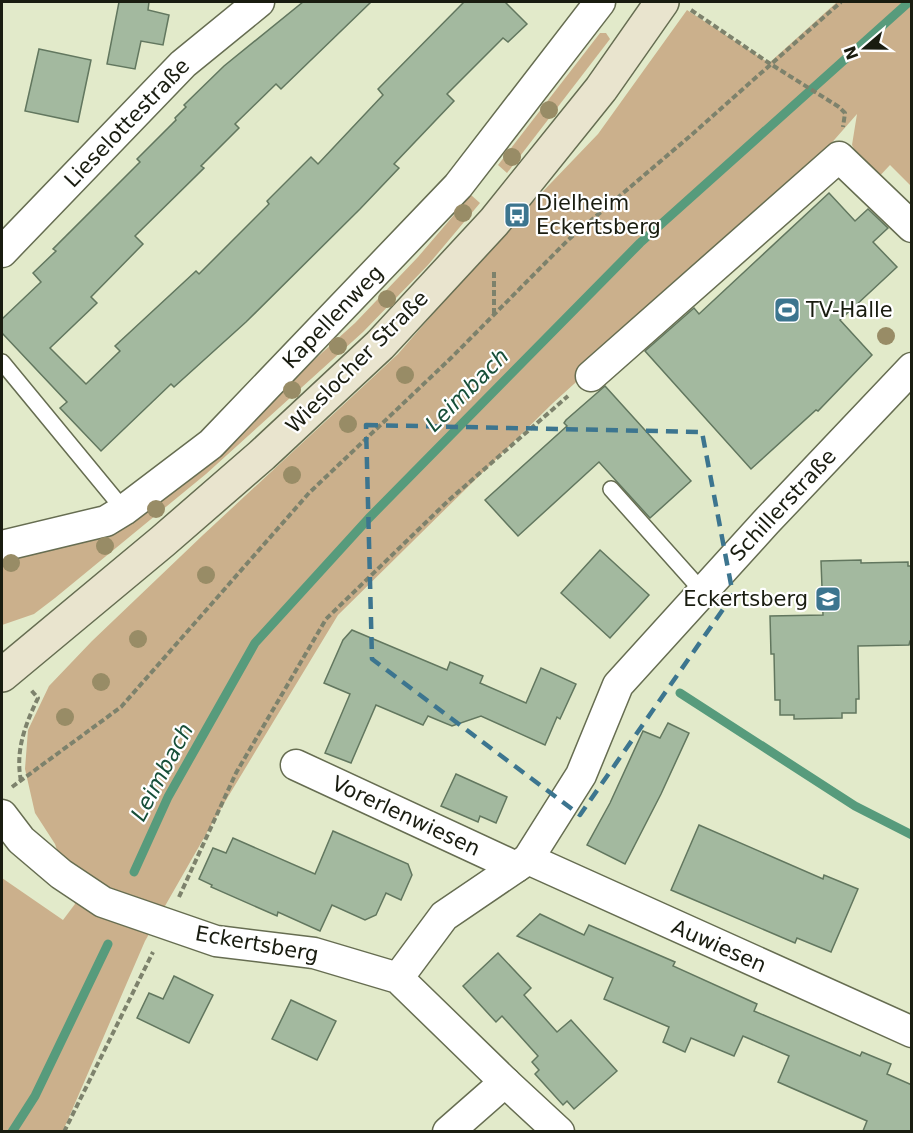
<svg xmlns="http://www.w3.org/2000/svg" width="913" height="1133" font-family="'DejaVu Sans',sans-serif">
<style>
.green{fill:#cbb08c}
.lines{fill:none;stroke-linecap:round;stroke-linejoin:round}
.stream{stroke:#579b7c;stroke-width:9}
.building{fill:#a3b99f;stroke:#62775f;stroke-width:1.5}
.service-casing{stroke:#666d51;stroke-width:18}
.minor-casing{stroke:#666d51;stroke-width:33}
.secondary-casing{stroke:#666d51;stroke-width:36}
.path{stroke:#7d826c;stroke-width:4;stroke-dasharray:6 3;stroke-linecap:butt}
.service{stroke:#fff;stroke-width:15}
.minor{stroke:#fff;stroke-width:30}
.secondary{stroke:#e9e4ce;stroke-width:33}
.tree{fill:#988c66}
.marked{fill:none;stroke:#3c758f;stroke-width:4.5;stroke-dasharray:12 8;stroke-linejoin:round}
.labels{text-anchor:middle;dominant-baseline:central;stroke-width:4.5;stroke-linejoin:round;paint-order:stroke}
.street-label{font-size:21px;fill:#191c10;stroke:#fff}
.poi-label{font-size:21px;fill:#191c10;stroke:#fff;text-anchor:start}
.water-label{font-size:22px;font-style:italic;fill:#174f39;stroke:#fff}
</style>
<rect width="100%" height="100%" fill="#e2eaca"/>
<g class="green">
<polygon points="837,2 911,2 911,186 890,165 875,181 863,167 852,145 857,114 828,147 648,317 553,403 338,615 217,815 145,941 63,1131 2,1131 2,878 63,920 75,904 55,844 35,813 25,769 28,730 49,686 92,641 203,535 398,354 505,231 598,134 687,10 769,63"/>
<polygon points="600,33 606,33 610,39 507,173 498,165"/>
<polygon points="471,195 480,203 428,265 363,332 206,474 55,598 34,614 2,625 2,555 198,465 355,323 418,257"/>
</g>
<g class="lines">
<g class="stream">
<polyline points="680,693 855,806 912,835"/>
<polyline points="134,872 168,797 255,643 369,518 640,243 909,2"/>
<polyline points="12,1132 35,1096 108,944"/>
</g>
</g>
<g class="building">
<polygon points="119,2 149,2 148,10 169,15 163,45 141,41 135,69 107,64"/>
<polygon points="303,2 371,2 281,89 276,84 235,124 239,128 201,166 204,168 135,236 143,244 91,297 97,303 50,348 86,384 120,351 115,346 196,271 199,274 269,204 267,201 311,157 318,164 383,95 378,89 464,2 505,2 527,24 508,42 503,38 447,94 454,101 394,164 399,168 360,209 246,322 174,387 171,384 101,451 60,408 67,402 2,333 2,319 41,282 33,273 56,251 53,249 140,162 137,159 176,120 175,118 186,107 184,105 224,66"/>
<polygon points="39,49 91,60 78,122 25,111"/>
<polygon points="829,193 855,221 868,209 888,228 873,242 897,267 840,320 872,355 818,411 816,410 751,469 645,351 694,308 699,314"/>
<polygon points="605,386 691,481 650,518 599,462 518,536 485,500 567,426 564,423 566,420"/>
<polygon points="600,550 649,595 610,638 561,593"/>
<polygon points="861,560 861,563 908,562 908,566 912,566 912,641 910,641 909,645 858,646 859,699 856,699 856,713 842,713 842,718 794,719 794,715 780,715 780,700 775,700 774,654 771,654 770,616 823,615 821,561"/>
<polygon points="352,630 447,670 450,662 483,676 480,683 526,703 541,668 576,684 560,719 557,717 545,745 481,716 452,726 428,716 423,725 376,705 351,763 325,753 350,694 324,683 343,640"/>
<polygon points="668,723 689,733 661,794 625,864 587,845 610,803 643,731 660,738"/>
<polygon points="456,774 507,797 496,823 480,816 478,822 441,806"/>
<polygon points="699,825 823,879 824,875 858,889 831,952 797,938 795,943 671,890"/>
<polygon points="333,831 408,864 412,875 401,900 386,893 376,915 365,920 332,905 320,931 278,912 277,916 211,887 212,885 199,879 213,848 226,853 233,838 315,874"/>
<polygon points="540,914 584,935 589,925 675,962 673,966 757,1004 754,1011 860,1056 862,1052 891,1064 887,1074 912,1085 912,1131 863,1131 867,1121 778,1082 789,1056 743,1036 734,1056 691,1038 685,1052 663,1042 669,1027 604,999 613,978 517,936"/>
<polygon points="498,953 531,988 524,995 557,1032 571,1020 617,1071 574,1109 567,1101 563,1105 535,1074 539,1070 532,1062 538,1056 502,1016 496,1022 463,986"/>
<polygon points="174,976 213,995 189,1043 137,1018 149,993 163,999"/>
<polygon points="291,1000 336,1021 317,1060 272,1039"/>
</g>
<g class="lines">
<defs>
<g id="service">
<polyline points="2,362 124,510"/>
<polyline points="611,489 703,592"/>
</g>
<g id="minor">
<polyline points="2,252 183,64 259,2"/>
<polyline points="591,376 839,157 912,227"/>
<polyline points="2,546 106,521 124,510 211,444 458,186 600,2"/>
<polyline points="296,765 516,867"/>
<polyline points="2,815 21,840 61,874 103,902 216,941 314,953 398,978 505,1082 559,1132"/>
<polyline points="528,859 912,1032"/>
<polyline points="398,978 444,916 528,859 581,775 618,685 766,522 912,368"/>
<polyline points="448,1132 505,1082"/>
</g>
<polyline id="secondary" points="2,675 163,541 262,455 380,345 494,222 601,89 662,2"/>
</defs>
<use href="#service" class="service-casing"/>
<use href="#minor" class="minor-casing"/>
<use href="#secondary" class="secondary-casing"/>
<g class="path">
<polyline points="691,10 769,63 839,107 845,113 843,127"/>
<polyline points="494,314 494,270"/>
<path d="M 21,781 C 15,751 25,725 38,698 L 31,690"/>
<polyline points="12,787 121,707 309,493 452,357 568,240 689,137 841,2"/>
<polyline points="179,897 236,773 326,619 449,500 568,396"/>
<polyline points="64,1132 153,952"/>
</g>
<use href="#service" class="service"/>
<use href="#minor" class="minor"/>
<use href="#secondary" class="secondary"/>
</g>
<g class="tree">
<circle cx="549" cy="110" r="9"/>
<circle cx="512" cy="157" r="9"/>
<circle cx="463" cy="213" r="9"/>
<circle cx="387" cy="299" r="9"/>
<circle cx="886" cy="336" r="9"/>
<circle cx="338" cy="346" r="9"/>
<circle cx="405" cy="375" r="9"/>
<circle cx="292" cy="390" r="9"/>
<circle cx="348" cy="424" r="9"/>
<circle cx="292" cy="475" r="9"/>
<circle cx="156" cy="509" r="9"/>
<circle cx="105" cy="546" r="9"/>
<circle cx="11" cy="563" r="9"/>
<circle cx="206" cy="575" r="9"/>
<circle cx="138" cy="639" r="9"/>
<circle cx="101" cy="682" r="9"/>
<circle cx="65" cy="717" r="9"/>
</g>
<path class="marked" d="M 366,425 L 702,432 L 733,595 L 580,815 L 372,659 Z"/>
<defs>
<symbol id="bus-square" viewBox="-11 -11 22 22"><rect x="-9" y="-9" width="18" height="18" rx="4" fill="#3c758f" stroke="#fff"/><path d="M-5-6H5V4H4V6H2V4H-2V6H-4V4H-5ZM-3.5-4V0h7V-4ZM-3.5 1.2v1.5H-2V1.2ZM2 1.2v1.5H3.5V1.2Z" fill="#fff"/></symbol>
<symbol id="stadium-square" viewBox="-11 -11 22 22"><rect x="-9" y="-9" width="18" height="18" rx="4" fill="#3c758f" stroke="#fff"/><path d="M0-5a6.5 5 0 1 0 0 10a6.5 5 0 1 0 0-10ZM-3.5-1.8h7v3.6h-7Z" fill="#fff"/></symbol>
<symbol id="school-square" viewBox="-11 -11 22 22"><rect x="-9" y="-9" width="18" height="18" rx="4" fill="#3c758f" stroke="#fff"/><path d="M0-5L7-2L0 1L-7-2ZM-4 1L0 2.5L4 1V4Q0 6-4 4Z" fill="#fff"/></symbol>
</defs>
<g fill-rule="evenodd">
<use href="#bus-square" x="502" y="200" width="30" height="30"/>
<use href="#stadium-square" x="772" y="295" width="30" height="30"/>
<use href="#school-square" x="813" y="584" width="30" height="30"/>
</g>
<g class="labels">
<g class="street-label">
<text transform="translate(127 123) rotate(-46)">Lieselottestraße</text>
<text transform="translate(333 317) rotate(-46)">Kapellenweg</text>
<text transform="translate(357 362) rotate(-45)">Wieslocher Straße</text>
<text transform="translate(783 505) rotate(-47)">Schillerstraße</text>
<text transform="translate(406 816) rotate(25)">Vorerlenwiesen</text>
<text transform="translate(257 944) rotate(10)">Eckertsberg</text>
<text transform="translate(719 946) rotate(24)">Auwiesen</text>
</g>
<g class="poi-label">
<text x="536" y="203">Dielheim<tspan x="536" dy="24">Eckertsberg</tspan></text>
<text x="806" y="310">TV-Halle</text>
<text x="808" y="599" text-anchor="end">Eckertsberg</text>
</g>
<g class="water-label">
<text transform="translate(467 390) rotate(-45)">Leimbach</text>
<text transform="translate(162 772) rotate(-62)">Leimbach</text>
</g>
</g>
<rect width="913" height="1133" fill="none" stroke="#191c10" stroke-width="6"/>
<g transform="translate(865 48) rotate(250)" stroke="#ffffff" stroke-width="4.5" paint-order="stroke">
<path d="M0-4.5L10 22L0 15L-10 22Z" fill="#191c10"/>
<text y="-9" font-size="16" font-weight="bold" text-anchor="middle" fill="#191c10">N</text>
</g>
</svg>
